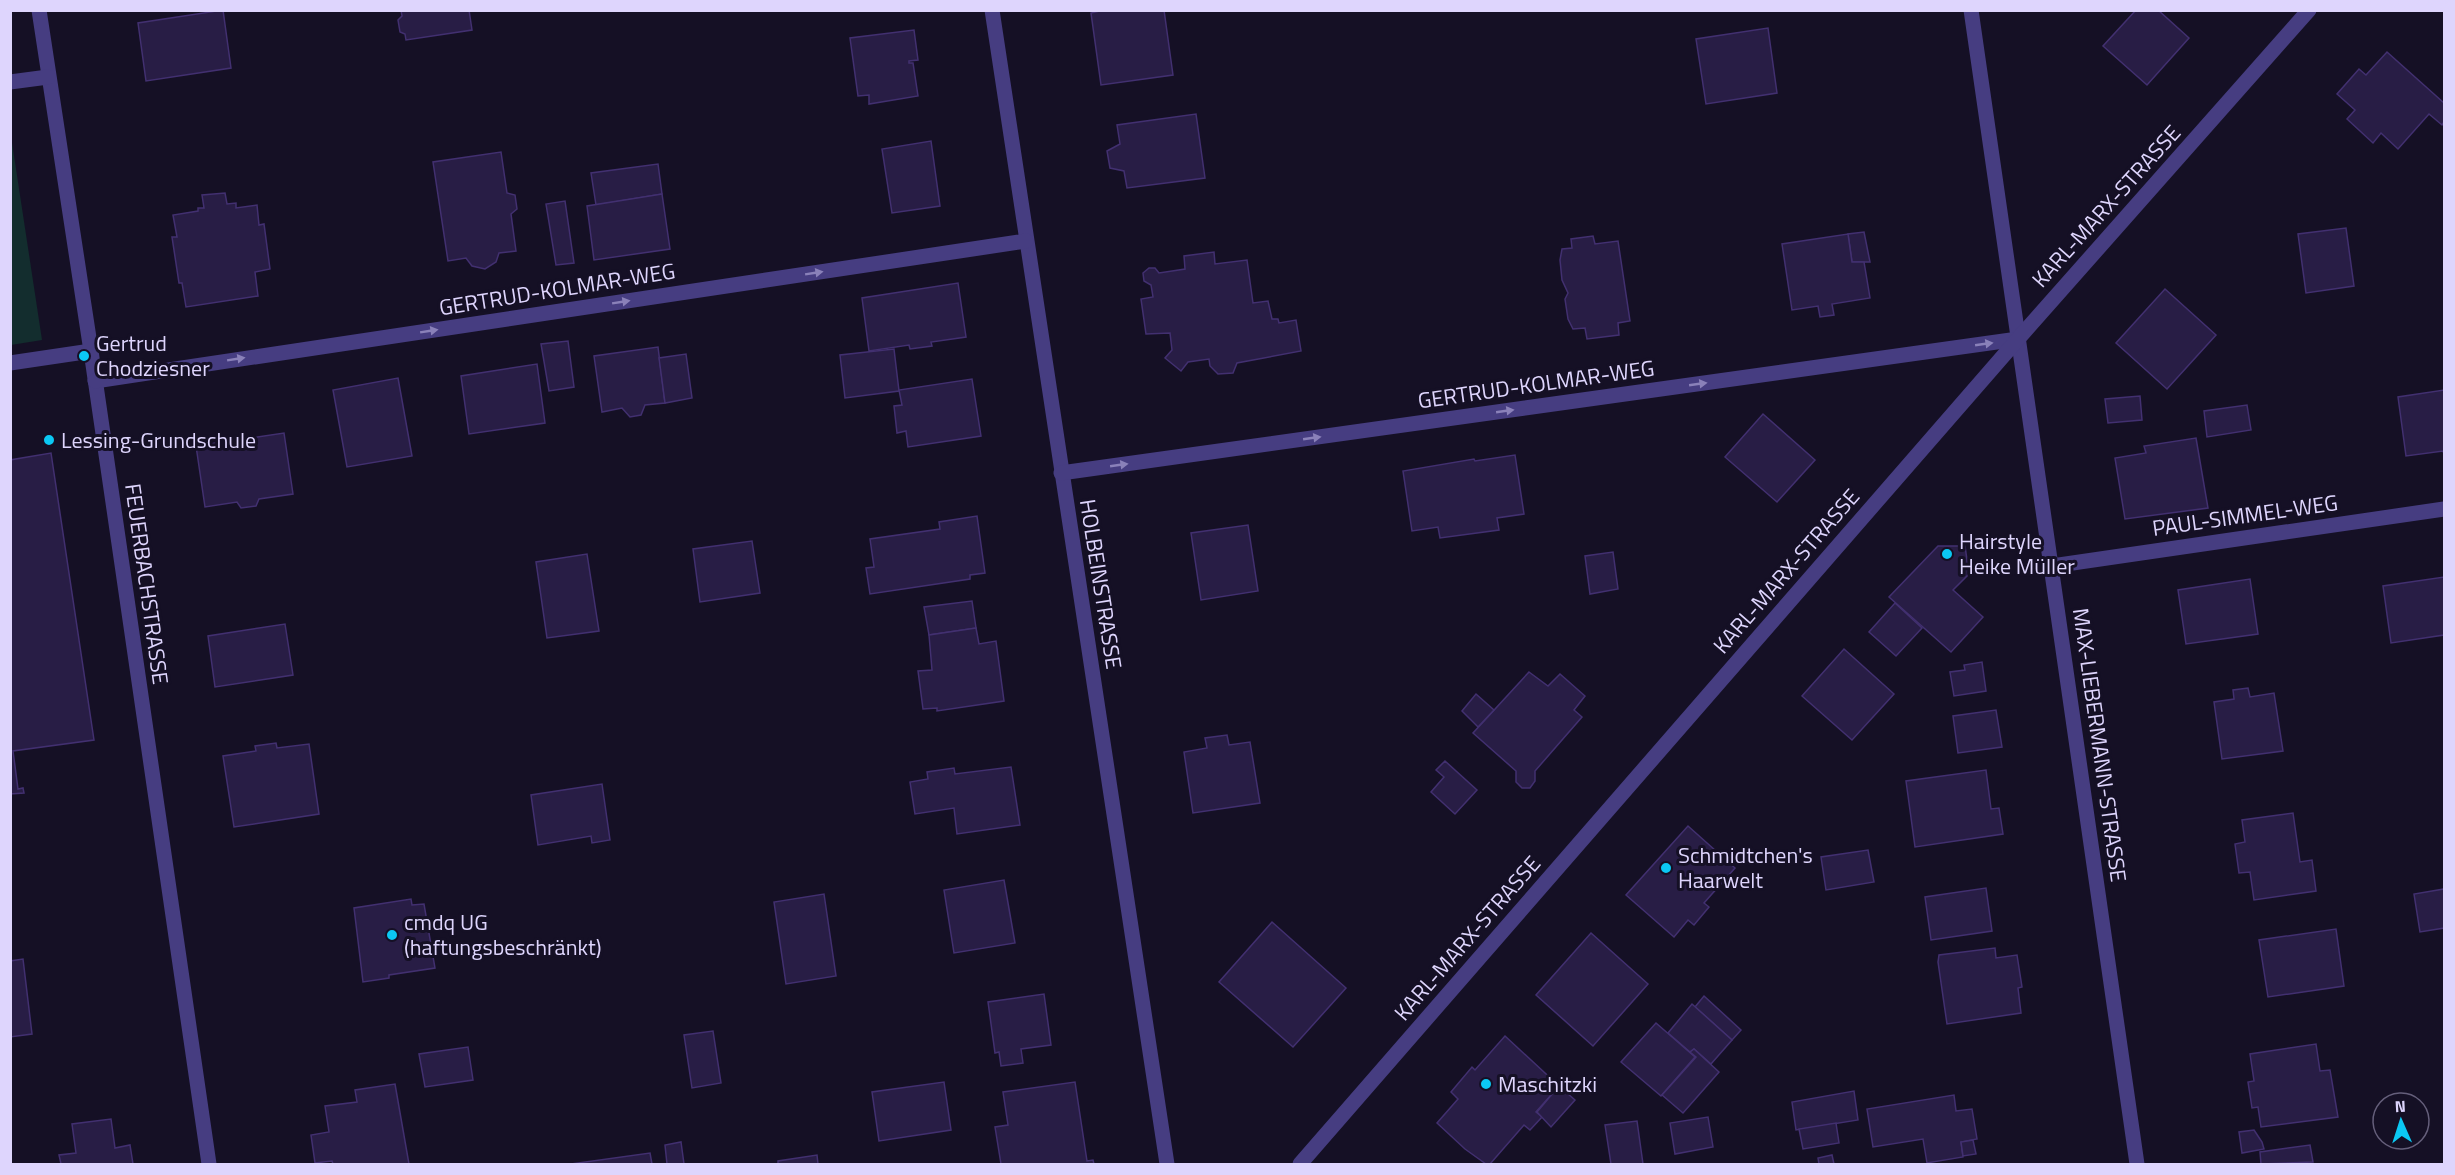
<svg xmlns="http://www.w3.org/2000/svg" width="2455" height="1175" font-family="'Titillium Web',sans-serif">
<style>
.green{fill:#132d2e}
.building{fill:#281d45;stroke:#423070;stroke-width:1.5}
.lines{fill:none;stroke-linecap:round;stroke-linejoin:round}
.lane{stroke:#463d81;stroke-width:15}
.street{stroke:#463d81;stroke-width:15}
.oneway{fill:#8a81b9}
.poi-dot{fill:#0bc8f3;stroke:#151025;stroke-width:2}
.labels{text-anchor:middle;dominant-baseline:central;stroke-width:6;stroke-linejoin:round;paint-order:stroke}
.street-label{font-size:22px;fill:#ded5fd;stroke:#151025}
.poi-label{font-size:22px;fill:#ded5fd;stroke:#151025;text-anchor:start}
</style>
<rect width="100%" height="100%" fill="#151025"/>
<polygon class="green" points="11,136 42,340 11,345 10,136"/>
<g class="building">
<polygon points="223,10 231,68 146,81 138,23"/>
<polygon points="401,10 469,10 472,30 406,40 405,34 400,32 398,20 402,16"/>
<polygon points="1164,10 1173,75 1101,85 1091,13 1104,10"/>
<polygon points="2136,10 2158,10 2189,38 2147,85 2103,46"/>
<polygon points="1768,28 1777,93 1706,104 1696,39"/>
<polygon points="914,30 918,60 909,61 909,63 913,63 918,96 869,104 869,95 858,96 850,38"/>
<polygon points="2387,52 2444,103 2444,122 2442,125 2429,114 2398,149 2381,133 2373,143 2347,119 2355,110 2337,94 2359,69 2366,75"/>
<polygon points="1196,114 1205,178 1127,188 1124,171 1110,168 1107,151 1120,144 1117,125"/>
<polygon points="931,141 940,206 892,213 882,149"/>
<polygon points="501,152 507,193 515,195 517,209 511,214 516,251 499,253 496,262 485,269 472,266 466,258 448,261 433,162"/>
<polygon points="658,164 662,194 596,205 591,173"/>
<polygon points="225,193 227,204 236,203 236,208 257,205 259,225 264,224 270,269 255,272 258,296 186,307 182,283 179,283 172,237 177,237 173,215 198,211 198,208 204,208 202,195"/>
<polygon points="662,194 670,249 594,260 587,206"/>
<polygon points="565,201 574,263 556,265 546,204"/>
<polygon points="2346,228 2354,286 2306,293 2298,234"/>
<polygon points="1864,232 1870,262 1852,262 1848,234"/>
<polygon points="1848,234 1852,262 1864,262 1870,298 1832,304 1834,315 1820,317 1818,306 1792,310 1782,244"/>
<polygon points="1593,236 1595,244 1618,241 1630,321 1618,323 1619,335 1587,339 1585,328 1573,329 1568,319 1565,299 1568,293 1562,280 1560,260 1562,249 1572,248 1571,239"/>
<polygon points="1214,252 1215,264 1247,260 1253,303 1268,301 1272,319 1278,319 1279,323 1296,320 1301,351 1237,363 1233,373 1218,374 1210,366 1209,359 1188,362 1181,371 1165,358 1172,350 1170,333 1146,334 1141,299 1153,297 1151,285 1144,281 1143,273 1149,268 1155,268 1159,273 1185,269 1184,256"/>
<polygon points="958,283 966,337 931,342 932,346 910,349 909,345 869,351 862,298"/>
<polygon points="2165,289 2216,335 2167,389 2116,343"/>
<polygon points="568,341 574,387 549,391 541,344"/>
<polygon points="658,347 665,403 645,405 641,415 630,417 622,408 602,412 594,356"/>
<polygon points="894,349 899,391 845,398 840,355"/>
<polygon points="686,354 692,398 665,403 659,358"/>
<polygon points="537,364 545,423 469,434 461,376"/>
<polygon points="398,378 412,456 347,467 333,390"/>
<polygon points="972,379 981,436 908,447 906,431 897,433 894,406 902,405 899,390"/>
<polygon points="2444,390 2444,454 2443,451 2406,456 2398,397"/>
<polygon points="2140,396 2142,420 2108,423 2105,399"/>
<polygon points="2247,405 2251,430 2207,437 2204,411"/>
<polygon points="1763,414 1815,460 1777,502 1725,457"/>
<polygon points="284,433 293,494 259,499 256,506 241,508 237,502 205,507 196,446"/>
<polygon points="2196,438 2208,508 2125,519 2115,458 2146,453 2144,446"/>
<polygon points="51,453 94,740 13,751 18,789 23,788 24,793 10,794 10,460"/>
<polygon points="1515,455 1524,514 1497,518 1499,530 1440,538 1438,527 1412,531 1403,471 1474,459 1475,461"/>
<polygon points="977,516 985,573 970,575 970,579 870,594 866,568 874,567 870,539 940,529 939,522"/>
<polygon points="1248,525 1258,591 1201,600 1191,533"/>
<polygon points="752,541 760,593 700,602 693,549"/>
<polygon points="1938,546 1965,546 1969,574 1953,590 1983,617 1951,652 1889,597"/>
<polygon points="1613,552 1618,589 1590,594 1585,556"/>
<polygon points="587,554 599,631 547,638 536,562"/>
<polygon points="2444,577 2444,635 2391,643 2383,586"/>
<polygon points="2250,579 2258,634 2186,644 2178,590"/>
<polygon points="972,601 976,628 929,635 924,607"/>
<polygon points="1895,603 1922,628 1896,656 1869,632"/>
<polygon points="285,624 293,675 215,687 208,636"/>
<polygon points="976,628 979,644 996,641 1004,701 937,711 937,708 923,709 918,671 932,670 929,635"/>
<polygon points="1844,649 1894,694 1852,740 1802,696"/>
<polygon points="1982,662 1986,691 1954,696 1950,672 1965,670 1964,665"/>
<polygon points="1529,672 1548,686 1560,674 1585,696 1574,710 1582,717 1535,771 1535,781 1530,788 1522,788 1516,782 1516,771 1473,733"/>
<polygon points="2248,688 2250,697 2274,693 2283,751 2222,759 2214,702 2234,699 2233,690"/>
<polygon points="1476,694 1494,710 1478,727 1462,711"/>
<polygon points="1996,710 2002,747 1958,753 1953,716"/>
<polygon points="1227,735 1229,745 1250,742 1260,803 1193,813 1184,752 1207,748 1205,738"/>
<polygon points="276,743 277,748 309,744 319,814 234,827 223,756 256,751 255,746"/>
<polygon points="1445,761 1477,790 1455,814 1431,792 1444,777 1436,770"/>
<polygon points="1011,767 1020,825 957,834 954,808 915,814 910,782 928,779 927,772 954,768 955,774"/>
<polygon points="1986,770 1991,809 1999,808 2003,834 1915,847 1906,781"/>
<polygon points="602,784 610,840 592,843 591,836 538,845 531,795"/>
<polygon points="2293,813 2300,862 2312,860 2316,891 2254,900 2250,872 2239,873 2235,844 2245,842 2242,820"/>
<polygon points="1688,826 1735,868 1704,903 1709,907 1694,925 1688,920 1674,937 1626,895"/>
<polygon points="1868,850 1874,882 1826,890 1821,857"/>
<polygon points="1004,880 1015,943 954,953 944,890"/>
<polygon points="1986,888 1992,931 1931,940 1925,897"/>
<polygon points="2444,889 2444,928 2420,932 2414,894"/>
<polygon points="824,894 836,976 786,984 774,902"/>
<polygon points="411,899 412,905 424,904 435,968 389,975 389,978 363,982 354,908"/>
<polygon points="1272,922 1346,988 1293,1047 1219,982"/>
<polygon points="2336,929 2344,986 2268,997 2259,940"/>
<polygon points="1591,933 1648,984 1593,1046 1536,995"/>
<polygon points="1995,948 1996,958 2017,955 2022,987 2018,988 2021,1013 1947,1024 1938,962 1939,955"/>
<polygon points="23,959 32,1034 10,1037 10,961"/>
<polygon points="1044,994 1051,1045 1021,1049 1023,1063 1001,1066 999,1052 995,1053 988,1002"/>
<polygon points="1704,996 1741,1030 1732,1040 1695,1007"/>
<polygon points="1692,1004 1732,1040 1711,1064 1694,1049 1690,1052 1668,1033"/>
<polygon points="1656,1023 1695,1057 1661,1096 1621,1062"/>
<polygon points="713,1031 721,1083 692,1088 684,1035"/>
<polygon points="1505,1036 1559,1086 1536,1112 1542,1117 1530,1130 1524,1125 1490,1164 1486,1164 1465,1149 1437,1123 1458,1099 1451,1092 1472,1067 1475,1070"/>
<polygon points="2316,1044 2320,1071 2330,1070 2338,1117 2261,1127 2258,1107 2252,1108 2248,1082 2254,1081 2250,1054"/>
<polygon points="468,1047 473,1080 425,1087 419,1054"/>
<polygon points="1694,1049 1719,1072 1683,1113 1662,1095 1696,1057 1690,1052"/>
<polygon points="944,1082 951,1130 879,1141 872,1092"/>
<polygon points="1075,1082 1087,1161 1093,1160 1094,1164 1001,1164 995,1127 1008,1125 1003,1092"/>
<polygon points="395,1084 409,1164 333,1164 332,1161 315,1163 311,1135 329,1132 325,1106 357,1102 355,1090"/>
<polygon points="1559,1086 1575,1100 1551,1127 1537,1112"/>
<polygon points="1854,1091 1858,1120 1796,1130 1792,1102"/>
<polygon points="1954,1095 1956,1111 1972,1109 1977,1139 1961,1142 1963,1157 1927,1163 1923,1139 1873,1147 1867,1109"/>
<polygon points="1708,1117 1713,1147 1675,1154 1670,1123"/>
<polygon points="111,1119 115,1148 130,1145 133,1164 61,1164 59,1155 76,1153 72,1124"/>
<polygon points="1637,1121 1643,1164 1611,1164 1605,1125"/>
<polygon points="1836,1123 1839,1143 1803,1149 1799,1129"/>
<polygon points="2254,1130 2262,1142 2264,1149 2242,1153 2239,1132"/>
<polygon points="1973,1140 1976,1154 1963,1156 1961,1142"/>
<polygon points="681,1142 684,1164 667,1164 665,1145"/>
<polygon points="2310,1145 2313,1162 2261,1164 2260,1152"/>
<polygon points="650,1153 652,1164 571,1164"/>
<polygon points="817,1155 818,1164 778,1164 778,1161"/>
<polygon points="1832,1155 1834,1164 1819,1164 1818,1158"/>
</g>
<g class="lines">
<polyline class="lane" points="10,363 91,351"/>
<g class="street">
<polyline points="39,10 91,351 209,1164"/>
<polyline points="992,10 1167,1164"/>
<polyline points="1971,10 2137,1164"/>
<polyline points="10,82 48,77"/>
<polyline points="95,381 1026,241"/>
<polyline points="1061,473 2018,339"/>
<polyline points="2052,566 2444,509"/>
<polyline points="1300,1164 2018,339 2309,10"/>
</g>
</g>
<defs><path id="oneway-solid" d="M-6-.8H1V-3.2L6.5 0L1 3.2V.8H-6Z" transform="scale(1.5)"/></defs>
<g class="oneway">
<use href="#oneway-solid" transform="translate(814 273) rotate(-9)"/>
<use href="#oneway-solid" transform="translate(621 302) rotate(-9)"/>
<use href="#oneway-solid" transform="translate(429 331) rotate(-9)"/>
<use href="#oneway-solid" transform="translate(1984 344) rotate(-8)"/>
<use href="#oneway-solid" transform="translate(236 359) rotate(-9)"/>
<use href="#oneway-solid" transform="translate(1698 384) rotate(-8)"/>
<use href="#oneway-solid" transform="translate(1505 411) rotate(-8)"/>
<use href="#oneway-solid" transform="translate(1312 438) rotate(-8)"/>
<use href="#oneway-solid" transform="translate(1119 465) rotate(-8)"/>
</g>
<g class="poi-dot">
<circle cx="84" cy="356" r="6"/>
<circle cx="49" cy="440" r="6"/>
<circle cx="1947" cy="554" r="6"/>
<circle cx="1666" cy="868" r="6"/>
<circle cx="392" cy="935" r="6"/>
<circle cx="1486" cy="1084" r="6"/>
</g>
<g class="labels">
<g class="street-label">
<text transform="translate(2106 206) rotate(-48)">KARL-MARX-STRASSE</text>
<text transform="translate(557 289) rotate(-9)">GERTRUD-KOLMAR-WEG</text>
<text transform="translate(1536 384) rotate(-8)">GERTRUD-KOLMAR-WEG</text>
<text transform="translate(2245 515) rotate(-8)">PAUL-SIMMEL-WEG</text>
<text transform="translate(1786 571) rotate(-49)">KARL-MARX-STRASSE</text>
<text transform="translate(147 584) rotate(82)">FEUERBACHSTRASSE</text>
<text transform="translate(1101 584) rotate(81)">HOLBEINSTRASSE</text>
<text transform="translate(2100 745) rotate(82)">MAX-LIEBERMANN-STRASSE</text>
<text transform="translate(1467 938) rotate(-49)">KARL-MARX-STRASSE</text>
</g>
<g class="poi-label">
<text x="96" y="343">Gertrud<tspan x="96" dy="25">Chodziesner</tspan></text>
<text x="61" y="440">Lessing-Grundschule</text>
<text x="1959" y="541">Hairstyle<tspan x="1959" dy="25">Heike Müller</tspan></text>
<text x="1678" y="855">Schmidtchen's<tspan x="1678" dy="25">Haarwelt</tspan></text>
<text x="404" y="922">cmdq UG<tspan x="404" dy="25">(haftungsbeschränkt)</tspan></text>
<text x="1498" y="1084">Maschitzki</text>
</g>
</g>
<rect width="2455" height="1175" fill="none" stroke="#ded5fd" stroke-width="24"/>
<g transform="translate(2401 1121) rotate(357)"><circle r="28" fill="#151025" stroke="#655f7b" stroke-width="1.5"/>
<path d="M0-4.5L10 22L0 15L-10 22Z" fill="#0bc8f3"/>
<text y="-9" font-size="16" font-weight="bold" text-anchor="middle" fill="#ded5fd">N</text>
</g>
</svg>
